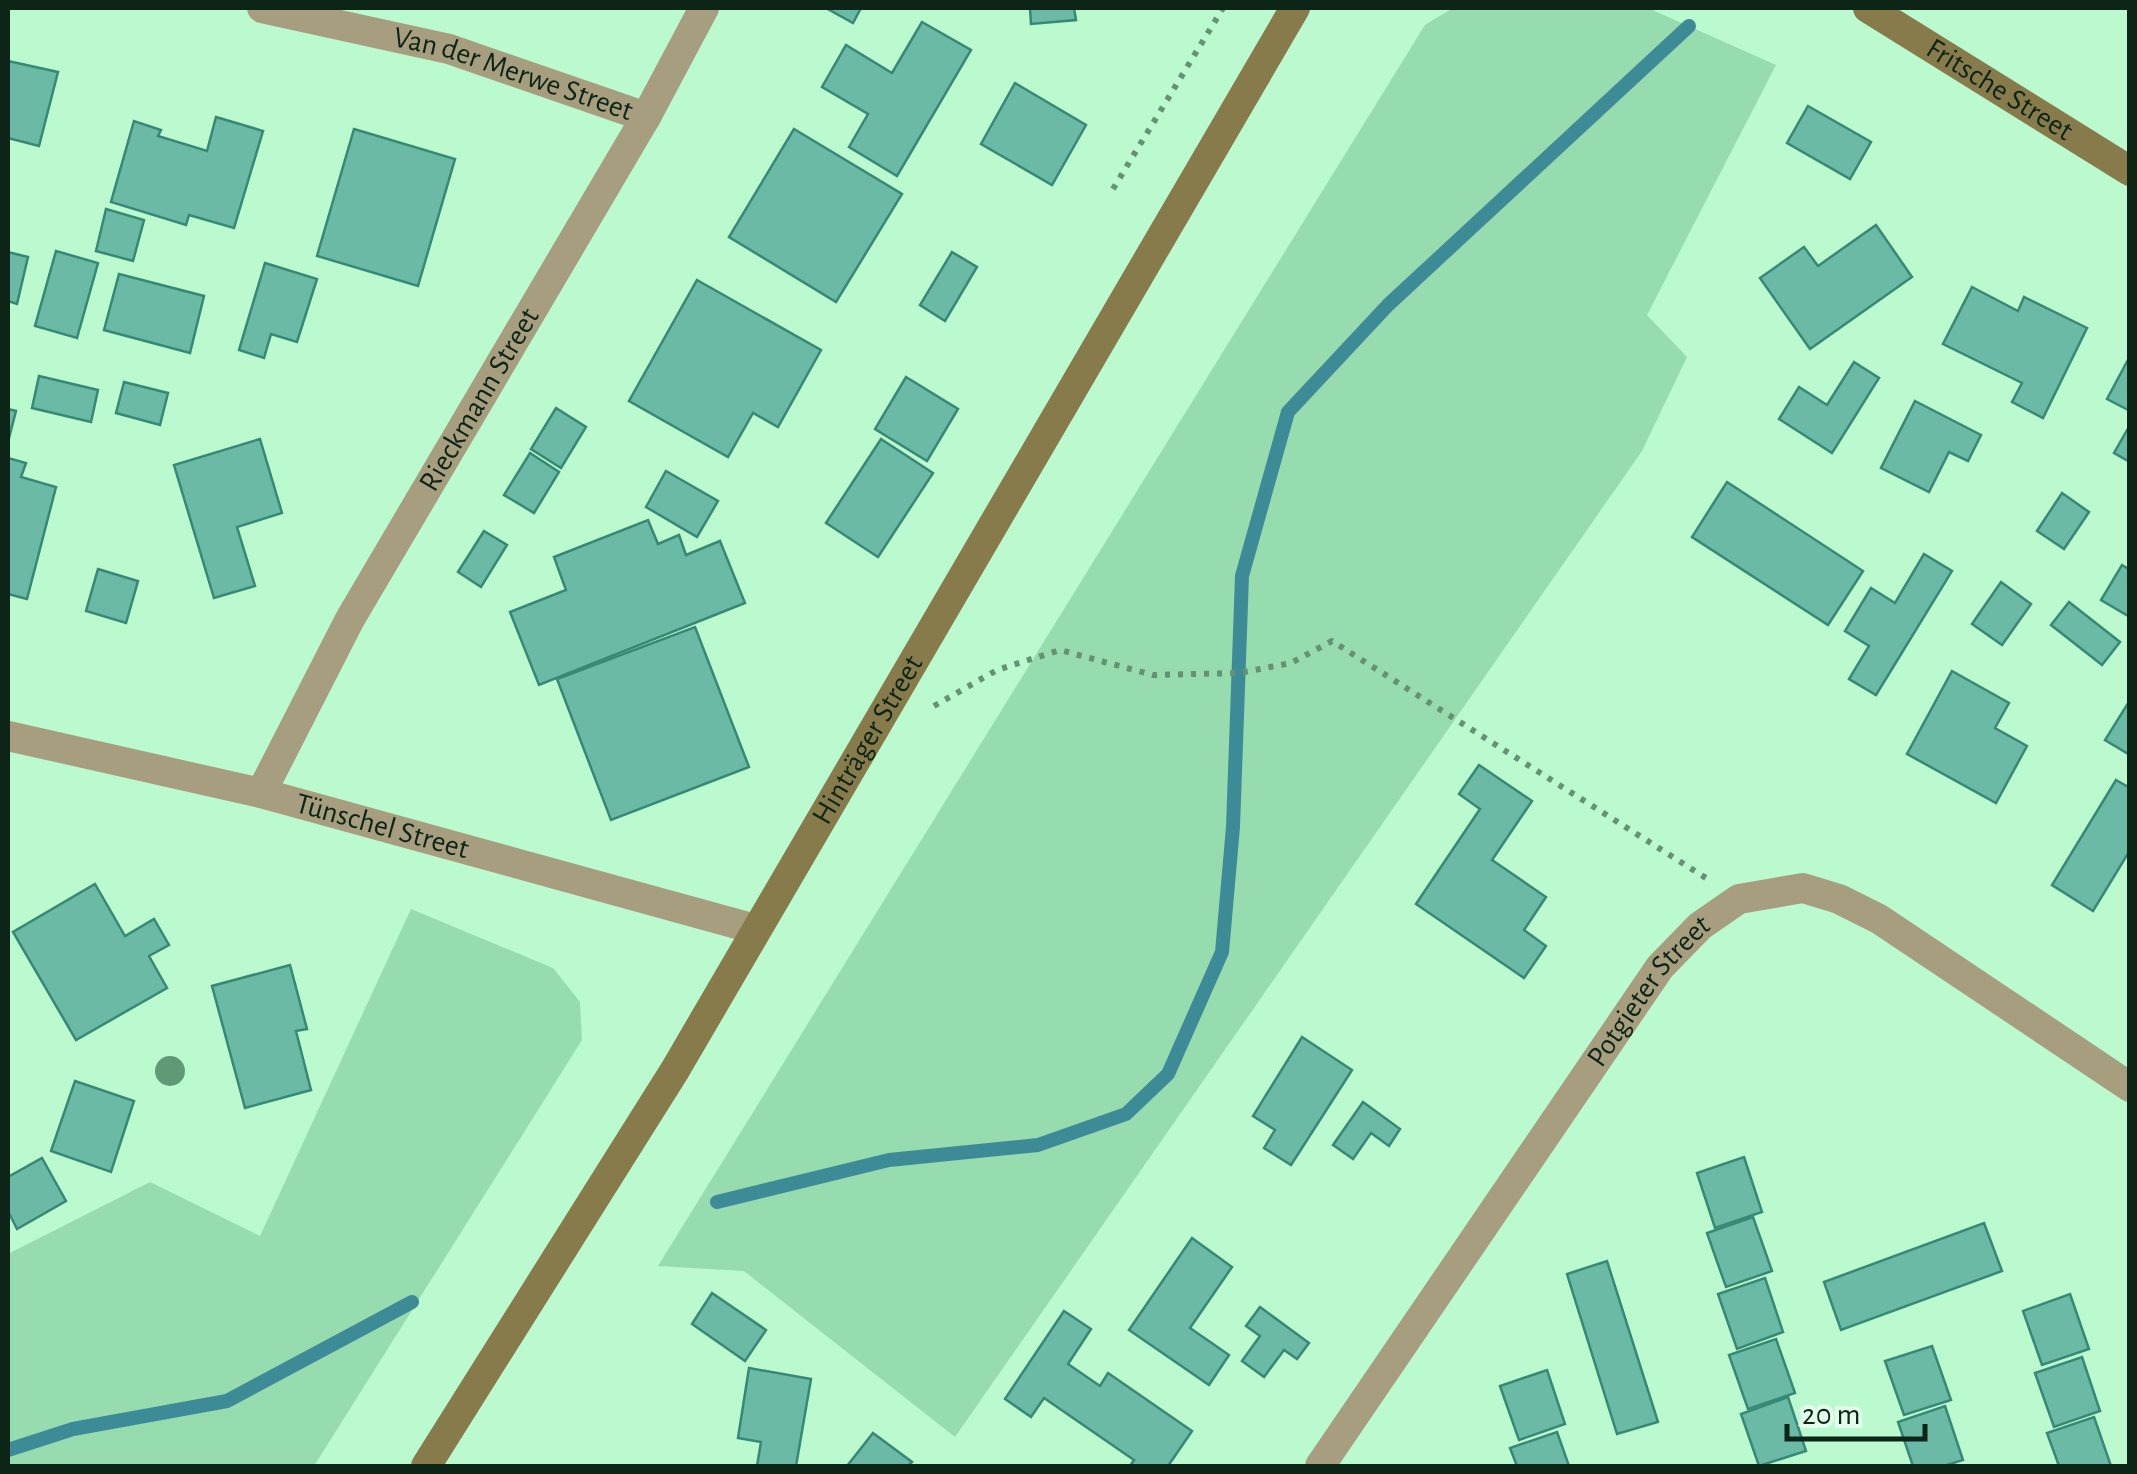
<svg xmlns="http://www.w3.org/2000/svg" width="2137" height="1474" font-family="'Alegreya Sans',sans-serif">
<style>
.green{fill:#97dcaf}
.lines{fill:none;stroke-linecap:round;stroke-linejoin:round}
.stream{stroke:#3d8b97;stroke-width:14}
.building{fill:#6abaa5;stroke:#378975;stroke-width:2.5}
.path{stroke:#659174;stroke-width:6;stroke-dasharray:5 8;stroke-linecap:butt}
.street{stroke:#a79e7f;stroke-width:30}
.secondary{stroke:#877b4b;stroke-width:30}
.tree{fill:#5f9975}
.labels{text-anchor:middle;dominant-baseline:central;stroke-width:8;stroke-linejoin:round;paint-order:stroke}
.street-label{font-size:30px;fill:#0c2516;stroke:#e4fceb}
</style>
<rect width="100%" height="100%" fill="#bbf9cf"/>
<g class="green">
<polygon points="1453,8 1648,8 1776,65 1647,315 1687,357 1642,451 955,1437 744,1271 658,1266 1425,25"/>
<polygon points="411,909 553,968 580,1002 582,1040 314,1466 8,1466 8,1254 150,1182 260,1236"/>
</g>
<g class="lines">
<g class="stream">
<polyline points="717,1202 889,1160 1038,1145 1126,1114 1168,1074 1222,952 1233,827 1242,576 1288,412 1388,305 1689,26"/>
<polyline points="8,1450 73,1429 227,1401 412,1302"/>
</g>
</g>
<g class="building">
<polygon points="826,8 861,8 853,23"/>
<polygon points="1030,8 1074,8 1076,20 1031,24"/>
<polygon points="922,22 971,50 897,176 849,147 868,114 822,87 846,45 892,73"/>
<polygon points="8,61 58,72 39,146 8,138"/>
<polygon points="1015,83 1086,125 1052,185 981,144"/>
<polygon points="1808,106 1871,142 1850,179 1787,143"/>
<polygon points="216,117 263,131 234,228 189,215 186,225 111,202 134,121 161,130 158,136 207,151"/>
<polygon points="354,129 455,159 418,286 317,256"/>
<polygon points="794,129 902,194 836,302 729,237"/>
<polygon points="106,209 144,220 133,261 96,251"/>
<polygon points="1876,225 1912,277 1810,349 1760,278 1804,247 1818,266"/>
<polygon points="56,251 98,263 77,338 35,326"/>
<polygon points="8,252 28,257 17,304 8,301"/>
<polygon points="952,252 977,267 945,321 920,305"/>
<polygon points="265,263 317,279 297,342 271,334 264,358 239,350"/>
<polygon points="119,274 204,296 190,353 104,330"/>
<polygon points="697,280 821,350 778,427 753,413 728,457 629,401"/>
<polygon points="1972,287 2018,311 2024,297 2087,328 2043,418 2012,402 2022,383 1943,344"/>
<polygon points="2130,356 2130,411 2107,399"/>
<polygon points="1854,362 1879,378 1832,453 1779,419 1799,387 1827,405"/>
<polygon points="39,376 98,390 91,422 32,408"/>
<polygon points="906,377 958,409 927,461 875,429"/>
<polygon points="124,382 168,393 160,425 116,413"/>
<polygon points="1915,401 1981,435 1968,461 1949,452 1929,492 1881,468"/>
<polygon points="556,408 586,427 561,468 531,449"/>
<polygon points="8,409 16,411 8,442"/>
<polygon points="2130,425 2130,462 2114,453"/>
<polygon points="260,439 282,513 237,527 255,586 214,598 174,465"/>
<polygon points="881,439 933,473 878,557 826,523"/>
<polygon points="530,453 559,472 534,513 504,495"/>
<polygon points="8,458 26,463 21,477 56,487 27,599 8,594"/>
<polygon points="666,471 718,501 697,537 646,507"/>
<polygon points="1727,482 1863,571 1828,625 1692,537"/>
<polygon points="2062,493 2089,512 2064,549 2037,531"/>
<polygon points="648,520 658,544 679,535 686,555 720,541 745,603 539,685 510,612 566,590 554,557"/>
<polygon points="484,531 507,545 481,587 458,572"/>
<polygon points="1924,554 1952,571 1876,695 1849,679 1869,646 1845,631 1871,588 1895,603"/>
<polygon points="2122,565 2130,570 2130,617 2101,600"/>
<polygon points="98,569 138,581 126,623 86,611"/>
<polygon points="2001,582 2031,604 2002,645 1972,624"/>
<polygon points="2069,602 2120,642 2102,665 2051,625"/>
<polygon points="695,627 749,767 611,820 557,679"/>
<polygon points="1952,671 2009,703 1995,728 2027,746 1996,803 1907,754"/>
<polygon points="2130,700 2130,755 2105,740"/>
<polygon points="1479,765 1532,801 1492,860 1546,897 1524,930 1546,946 1524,978 1416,904 1480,809 1459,794"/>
<polygon points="2116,780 2130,788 2130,857 2127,855 2093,911 2052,885"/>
<polygon points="95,884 125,936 154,919 169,945 149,956 167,988 76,1040 13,932"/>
<polygon points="290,965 307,1029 296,1031 311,1090 245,1108 212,986"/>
<polygon points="1302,1037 1352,1070 1291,1165 1264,1148 1275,1130 1253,1116"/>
<polygon points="75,1081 134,1101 111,1172 51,1151"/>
<polygon points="1363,1102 1400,1129 1389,1146 1371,1133 1353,1159 1333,1145"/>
<polygon points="1744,1157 1762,1212 1715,1228 1697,1173"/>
<polygon points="42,1158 66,1201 17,1229 8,1211 8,1177"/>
<polygon points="1753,1217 1772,1271 1726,1287 1707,1233"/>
<polygon points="1984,1223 2002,1271 1841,1330 1824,1282"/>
<polygon points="1192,1238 1232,1267 1190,1328 1229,1355 1209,1385 1129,1330"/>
<polygon points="1607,1261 1658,1422 1617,1434 1567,1274"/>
<polygon points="1765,1278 1783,1332 1737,1349 1718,1294"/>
<polygon points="712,1293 766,1330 745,1361 692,1324"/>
<polygon points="2070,1294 2089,1349 2042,1365 2023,1311"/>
<polygon points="1260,1307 1309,1343 1297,1359 1284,1350 1264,1377 1242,1361 1260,1336 1246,1326"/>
<polygon points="1064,1311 1091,1329 1068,1364 1100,1386 1108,1373 1192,1431 1168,1466 1130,1466 1134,1460 1044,1398 1031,1417 1005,1399"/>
<polygon points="1776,1339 1795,1393 1748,1409 1729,1355"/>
<polygon points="1932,1346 1951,1400 1904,1415 1885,1361"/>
<polygon points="2082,1357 2100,1411 2054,1427 2035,1373"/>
<polygon points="749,1368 811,1379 796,1466 757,1466 761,1442 738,1438"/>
<polygon points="1547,1370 1565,1424 1519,1440 1500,1386"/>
<polygon points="1788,1397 1806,1451 1759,1466 1741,1414"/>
<polygon points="1945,1406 1963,1460 1944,1466 1913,1466 1898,1422"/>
<polygon points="2094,1417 2111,1466 2059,1466 2047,1433"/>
<polygon points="1557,1432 1569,1466 1517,1466 1510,1448"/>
<polygon points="873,1433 912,1462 908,1466 847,1466"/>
</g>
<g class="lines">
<g class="path">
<polyline points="1113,189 1223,8"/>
<polyline points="934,706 997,670 1060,650 1153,675 1239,673 1291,663 1332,641 1706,878"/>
</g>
<g class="street">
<path id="s1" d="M 262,8 L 449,49 L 646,117"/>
<path id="s2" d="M 8,736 L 261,793 L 755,929"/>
<path id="s3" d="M 261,793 L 350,619 L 646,117 L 704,8"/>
<path id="s4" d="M 1320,1466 L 1660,967 L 1700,926 L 1739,899 L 1803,888 L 1839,899 L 1879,919 L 2130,1087"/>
</g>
<g class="secondary">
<path id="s5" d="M 1868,8 L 2130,171"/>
<path id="s6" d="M 426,1466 L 675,1070 L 1295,8"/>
</g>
</g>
<circle class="tree" cx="170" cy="1071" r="15"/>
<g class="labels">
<g class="street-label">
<text stroke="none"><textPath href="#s1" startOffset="260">Van der Merwe Street</textPath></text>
<text stroke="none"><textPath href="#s5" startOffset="155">Fritsche Street</textPath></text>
<text stroke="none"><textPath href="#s3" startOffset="450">Rieckmann Street</textPath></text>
<text stroke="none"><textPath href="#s6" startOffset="850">Hinträger Street</textPath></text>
<text stroke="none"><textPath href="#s2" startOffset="385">Tünschel Street</textPath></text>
<text stroke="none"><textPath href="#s4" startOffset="578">Potgieter Street</textPath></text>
</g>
</g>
<rect width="2137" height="1474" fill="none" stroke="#0c2516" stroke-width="20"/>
<path d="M1787 1424v15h138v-15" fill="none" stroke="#0c2516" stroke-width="5"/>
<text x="1802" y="1424" font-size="30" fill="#0c2516" stroke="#e4fceb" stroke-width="8" paint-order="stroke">20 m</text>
</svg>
